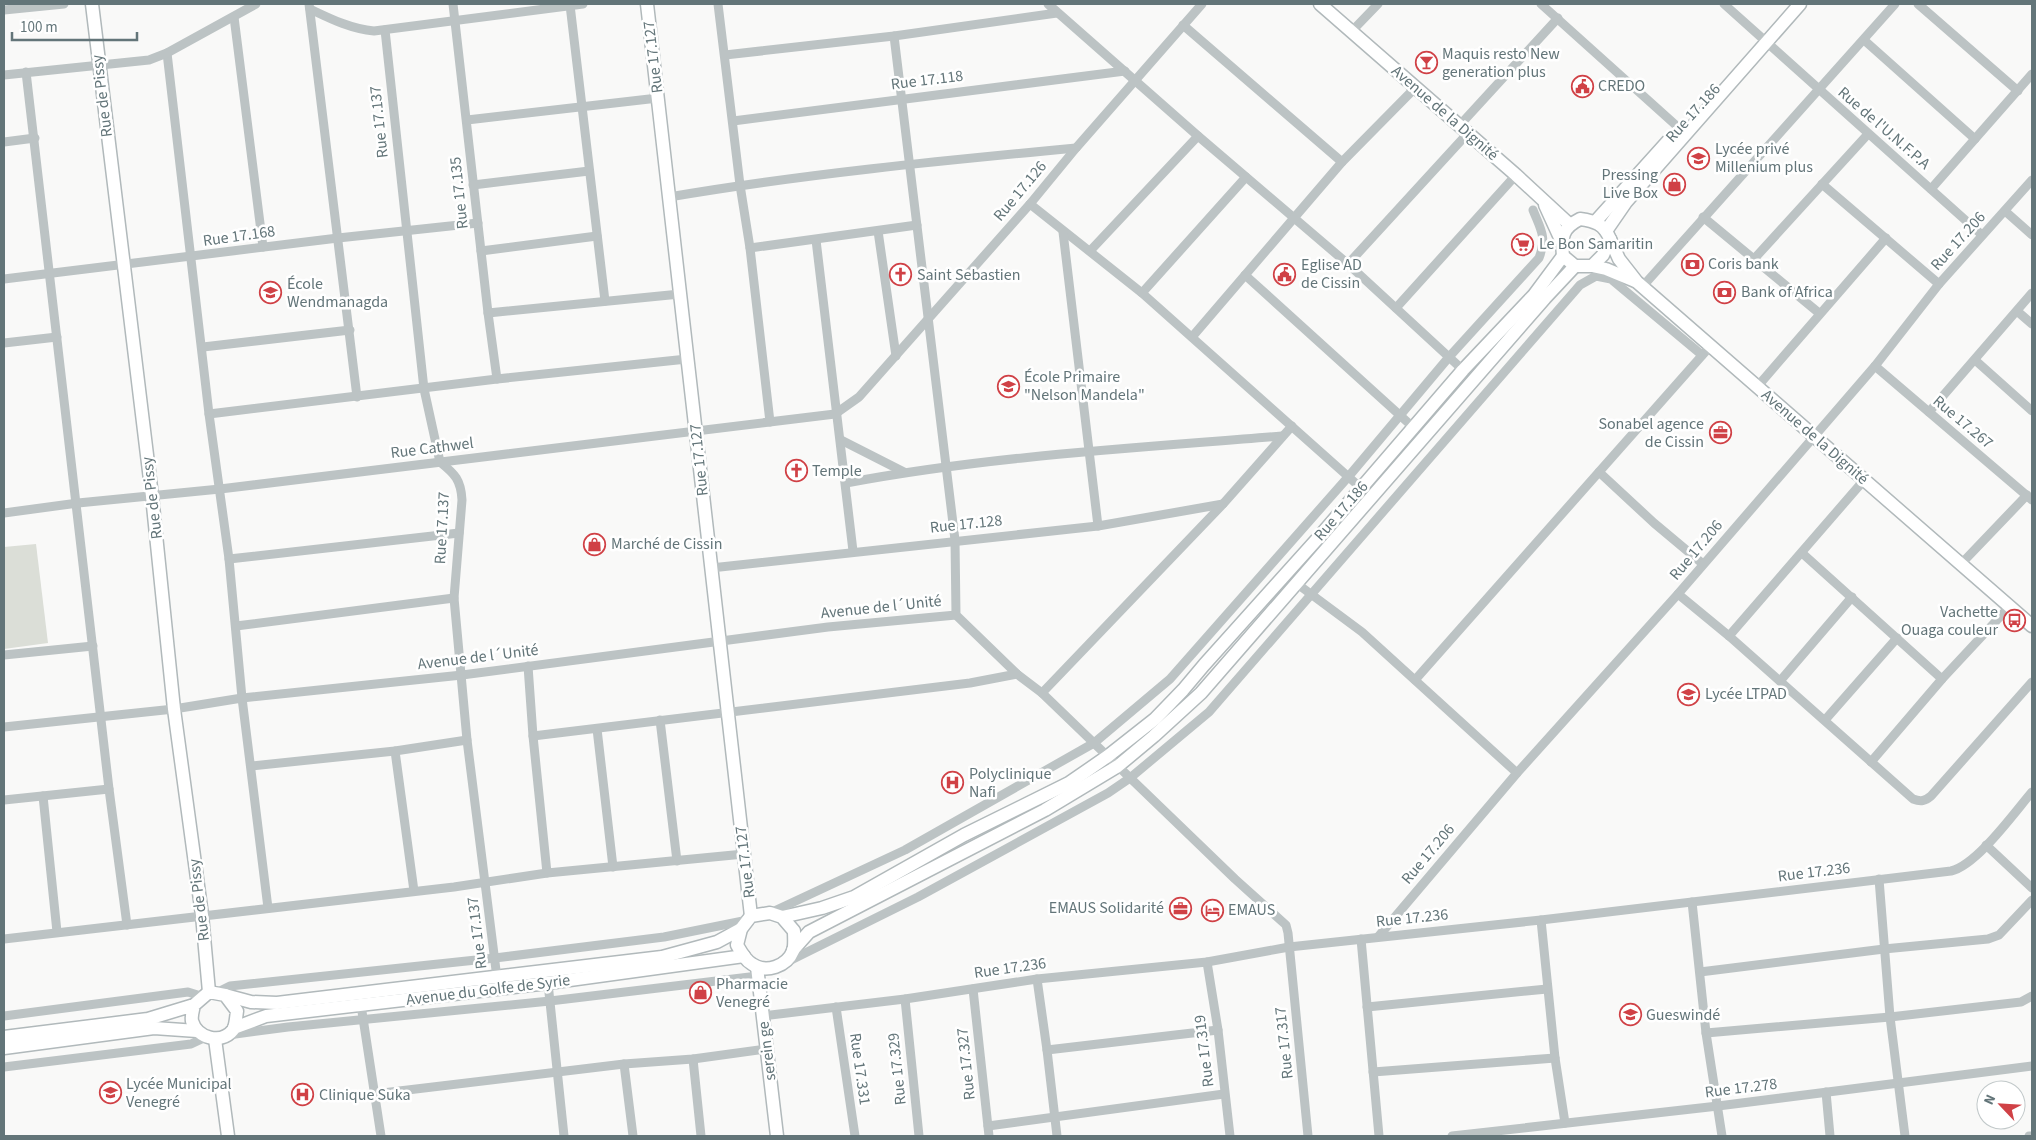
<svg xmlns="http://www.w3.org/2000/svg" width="2036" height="1140" font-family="'Source Sans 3',sans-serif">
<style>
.green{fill:#dbded7}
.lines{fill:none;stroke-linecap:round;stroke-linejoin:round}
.secondary-casing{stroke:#b1b9bb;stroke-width:15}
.street{stroke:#bcc3c4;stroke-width:9}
.secondary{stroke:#fff;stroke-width:12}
.labels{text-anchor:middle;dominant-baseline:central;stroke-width:5;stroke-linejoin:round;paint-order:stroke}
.poi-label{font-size:16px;fill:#637579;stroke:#fff;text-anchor:start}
.street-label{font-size:16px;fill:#637579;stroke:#fff}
</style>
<rect width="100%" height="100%" fill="#f9f9f8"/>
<polygon class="green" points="36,544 48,643 4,649 4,547"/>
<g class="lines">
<defs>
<g id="secondary">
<polyline points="92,4 152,496 174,709 202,915 209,992"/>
<polyline points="647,4 751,916"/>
<polyline points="1320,4 1516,175 1569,224"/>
<polyline points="1545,205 1561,240"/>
<path d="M 1580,219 C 1595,221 1604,224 1610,239 L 1603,255 L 1592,266 L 1575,266 L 1563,256 C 1561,237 1562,228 1580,219 Z"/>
<polyline points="1596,221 1668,141"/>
<polyline points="1606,231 1626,202 1800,4"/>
<polyline points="1610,239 1619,259 1637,282 2032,626"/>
<polyline points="1592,266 1606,269 1635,281"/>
<path d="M 770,913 L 782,917 L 794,931 C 794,937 795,946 793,951 C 787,966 766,974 752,964 C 745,960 741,952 737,945 L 741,929 L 751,916 Z"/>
<polyline points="782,917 822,908 854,897 964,835 1069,783 1108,756 1155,719 1183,690 1204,665 1319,537 1463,370 1534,295 1563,256"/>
<polyline points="793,950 809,932 1045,810 1118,766 1154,736 1201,693 1545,298 1575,266"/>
<polyline points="757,967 777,1136"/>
<polyline points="225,995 251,1002 277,1003 662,957 717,942 741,929"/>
<polyline points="234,1028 266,1016 548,983 744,956"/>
<path d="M 4,1037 L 148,1019 L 194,1005 L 209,992 L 225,995 L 237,1011 C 236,1017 236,1025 233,1030 C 221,1045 197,1038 192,1021 C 191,1016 193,1010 194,1005"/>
<polyline points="215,1039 228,1136"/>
<polyline points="4,1048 154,1028 197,1031"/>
</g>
</defs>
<use href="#secondary" class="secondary-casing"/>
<g class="street">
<polyline points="309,4 357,397"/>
<polyline points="453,4 488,313 497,379"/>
<polyline points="718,4 740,185 750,248 770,422"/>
<polyline points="1048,4 1198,136 1348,264 1463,370"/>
<polyline points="1541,4 1679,128"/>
<polyline points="1724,4 1982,235"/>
<polyline points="1918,4 2018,91"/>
<polyline points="570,5 605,301"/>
<path d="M 310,9 C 331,19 351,29 374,31 L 583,4"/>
<polyline points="4,10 64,4"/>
<polyline points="234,17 263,247"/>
<polyline points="1183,25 1342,162"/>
<path d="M 385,30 L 424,389 L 440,462 C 455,474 461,480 462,500 L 454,598 L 467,740 L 497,978"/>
<polyline points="1351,32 1378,4"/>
<polyline points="894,36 955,540 956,615 1017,674 1042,693 1235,879 1286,925 1288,933 1308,1136"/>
<polyline points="1864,40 1975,139"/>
<polyline points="167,53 209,414 229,559 242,698 268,908"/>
<polyline points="725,55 894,36 1057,13"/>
<polyline points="26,72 109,789 127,925"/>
<polyline points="4,75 149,60 167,53 256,4"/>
<polyline points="467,120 658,98"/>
<polyline points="733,121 1125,71"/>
<polyline points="1459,126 1558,18"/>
<polyline points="4,142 35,138"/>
<polyline points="1822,184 1939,284"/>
<polyline points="473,185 589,171"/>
<polyline points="1931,189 2032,74"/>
<path d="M 669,197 C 804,174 939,161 1076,148"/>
<polyline points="1030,204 1142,293 1361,488"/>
<polyline points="2005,211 2032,235"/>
<polyline points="1703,217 1819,313"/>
<polyline points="878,231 896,356"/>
<polyline points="1063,232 1098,526"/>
<polyline points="816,240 853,551"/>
<polyline points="750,248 917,225"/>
<polyline points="481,251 597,236"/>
<polyline points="1090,251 1198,136"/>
<polyline points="1754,259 1868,134"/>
<polyline points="1348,264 1468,133"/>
<polyline points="1245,275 1414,428"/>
<polyline points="4,279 338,238 478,223"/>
<polyline points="1643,286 1895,4"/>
<polyline points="1142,293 1246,177"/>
<polyline points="1396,308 1516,175"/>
<polyline points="2017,311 2032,324"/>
<polyline points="488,313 680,294"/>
<polyline points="1192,337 1342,162 1415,88"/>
<polyline points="4,343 57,337"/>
<polyline points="203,347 350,330"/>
<polyline points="1975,360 2032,411"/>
<polyline points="1875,366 2032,500"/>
<polyline points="1757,387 1886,238"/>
<polyline points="1929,412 2032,293"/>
<polyline points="209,414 497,379 687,359"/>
<polyline points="841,440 904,472"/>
<polyline points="1599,472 1654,523 1703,564"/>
<path d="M 846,483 C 989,456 1136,448 1282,436"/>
<polyline points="4,513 78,503 220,489 835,414 859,397 1030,204 1076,148 1202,4"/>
<polyline points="1802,553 1942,679"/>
<polyline points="229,559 459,533"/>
<polyline points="1961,564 2027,495"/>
<polyline points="711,568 1098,526 1223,504"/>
<polyline points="1296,583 1362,632 1517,773"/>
<path d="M 1678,594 L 1729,636 L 1913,799 C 1921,802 1925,801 1931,796 L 2032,682"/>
<polyline points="236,626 454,598"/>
<polyline points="1729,636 1865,479"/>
<polyline points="4,655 93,646"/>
<polyline points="528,666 533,736 547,873"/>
<polyline points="1415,680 1706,351"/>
<polyline points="1780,681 1852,597"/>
<polyline points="1042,693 1223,504 1292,426"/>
<polyline points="660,720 677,861"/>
<polyline points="1825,720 1897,638"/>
<polyline points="4,727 174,709 242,698 462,675 828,627 956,615"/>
<polyline points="597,729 613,867"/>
<polyline points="533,736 970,683 1017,674"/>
<polyline points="395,751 414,891"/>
<polyline points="1871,762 1942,679 2010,606"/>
<polyline points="251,766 395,751 467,740"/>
<polyline points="43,796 57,932"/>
<polyline points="4,800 109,789"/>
<polyline points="1986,845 2032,888"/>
<polyline points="1879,879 1890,1017 1905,1136"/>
<polyline points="1692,902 1706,1033 1722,1136"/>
<path d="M 770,913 L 905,850 L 1094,743 L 1170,679 L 1349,476 L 1449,357 L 1539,258 C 1547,237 1541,230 1533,210"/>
<polyline points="1541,920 1555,1058 1565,1123"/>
<polyline points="1378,937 1517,773 1678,594 1875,366 1939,284 2032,180"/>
<polyline points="4,939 454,887 547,873 744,854"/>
<polyline points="1361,939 1379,1136"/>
<polyline points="787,962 918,897 1108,793 1130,778 1209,712 1580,285 1596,276 1611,279 1702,355"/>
<polyline points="1207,962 1218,1030 1230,1136"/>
<polyline points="1700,972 1884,949 1988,939 1999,935 2032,900"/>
<polyline points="1037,979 1047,1050 1057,1136"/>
<polyline points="548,983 564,1136"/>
<polyline points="973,989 989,1136"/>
<polyline points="216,993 230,986 495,958 664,937 748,920"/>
<polyline points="905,999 919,1136"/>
<polyline points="361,1005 381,1136"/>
<polyline points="836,1007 855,1136"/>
<polyline points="1367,1007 1547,989"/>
<polyline points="4,1016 188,992 204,997"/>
<path d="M 762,1016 L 905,999 L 1037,979 L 1207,962 L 1289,947 L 1541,920 L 1951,871 C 1977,865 2014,813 2032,792"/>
<polyline points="1706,1033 1890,1017 2021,1002 2032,996"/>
<polyline points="228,1035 288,1027 550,1001 758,976"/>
<polyline points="1047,1050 1218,1030"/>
<polyline points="693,1059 701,1136"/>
<polyline points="624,1064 633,1136"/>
<polyline points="4,1067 191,1044 206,1037"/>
<polyline points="1373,1072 1555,1058"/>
<polyline points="1826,1092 1830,1136"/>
<polyline points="374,1094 624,1064 693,1059 766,1049"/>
<polyline points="988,1126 1224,1094"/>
<polyline points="1452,1136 1718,1106 2032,1066"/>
<polyline points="2029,1136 2032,1136"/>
</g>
<use href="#secondary" class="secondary"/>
</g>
<defs>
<symbol id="bar-ring" viewBox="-11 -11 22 22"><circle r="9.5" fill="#fff" stroke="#d04146" stroke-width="1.5"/><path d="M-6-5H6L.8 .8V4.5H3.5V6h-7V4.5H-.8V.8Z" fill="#d04146"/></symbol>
<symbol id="civic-ring" viewBox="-11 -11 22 22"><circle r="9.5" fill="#fff" stroke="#d04146" stroke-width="1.5"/><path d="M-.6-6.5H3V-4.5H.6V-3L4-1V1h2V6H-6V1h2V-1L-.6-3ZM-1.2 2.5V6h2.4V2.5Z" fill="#d04146"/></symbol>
<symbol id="school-ring" viewBox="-11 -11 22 22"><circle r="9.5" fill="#fff" stroke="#d04146" stroke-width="1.5"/><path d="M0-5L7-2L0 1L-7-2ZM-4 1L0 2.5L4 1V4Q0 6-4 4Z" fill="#d04146"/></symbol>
<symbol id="shop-ring" viewBox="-11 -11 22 22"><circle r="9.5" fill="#fff" stroke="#d04146" stroke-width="1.5"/><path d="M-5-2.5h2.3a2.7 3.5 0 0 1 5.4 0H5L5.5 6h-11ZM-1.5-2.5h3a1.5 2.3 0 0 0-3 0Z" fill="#d04146"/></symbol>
<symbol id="supermarket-ring" viewBox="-11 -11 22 22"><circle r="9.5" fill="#fff" stroke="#d04146" stroke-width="1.5"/><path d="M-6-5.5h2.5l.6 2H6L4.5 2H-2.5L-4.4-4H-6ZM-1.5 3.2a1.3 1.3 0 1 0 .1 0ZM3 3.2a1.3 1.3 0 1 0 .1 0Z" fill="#d04146"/></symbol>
<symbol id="bank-ring" viewBox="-11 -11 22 22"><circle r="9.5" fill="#fff" stroke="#d04146" stroke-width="1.5"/><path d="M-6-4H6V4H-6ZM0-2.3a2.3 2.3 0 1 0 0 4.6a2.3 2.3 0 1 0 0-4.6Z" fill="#d04146"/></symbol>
<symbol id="church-ring" viewBox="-11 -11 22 22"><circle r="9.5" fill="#fff" stroke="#d04146" stroke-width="1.5"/><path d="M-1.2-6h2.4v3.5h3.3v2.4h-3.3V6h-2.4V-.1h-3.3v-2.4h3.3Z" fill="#d04146"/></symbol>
<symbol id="office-ring" viewBox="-11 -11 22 22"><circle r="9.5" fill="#fff" stroke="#d04146" stroke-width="1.5"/><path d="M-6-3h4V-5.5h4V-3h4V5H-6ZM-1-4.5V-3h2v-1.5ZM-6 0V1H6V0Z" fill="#d04146"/></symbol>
<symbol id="bus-ring" viewBox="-11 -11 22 22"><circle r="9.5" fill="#fff" stroke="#d04146" stroke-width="1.5"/><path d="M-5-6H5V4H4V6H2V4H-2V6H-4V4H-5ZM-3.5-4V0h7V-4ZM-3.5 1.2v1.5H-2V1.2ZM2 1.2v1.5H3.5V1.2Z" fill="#d04146"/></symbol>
<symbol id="hospital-ring" viewBox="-11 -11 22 22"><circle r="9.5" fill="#fff" stroke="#d04146" stroke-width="1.5"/><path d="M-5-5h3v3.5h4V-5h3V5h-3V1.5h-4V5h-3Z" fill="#d04146"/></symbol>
<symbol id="hotel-ring" viewBox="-11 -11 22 22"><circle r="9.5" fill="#fff" stroke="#d04146" stroke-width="1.5"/><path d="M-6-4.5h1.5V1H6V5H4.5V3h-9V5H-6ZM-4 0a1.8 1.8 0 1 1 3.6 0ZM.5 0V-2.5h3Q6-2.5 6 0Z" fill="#d04146"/></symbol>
</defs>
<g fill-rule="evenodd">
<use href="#bar-ring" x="1414" y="50" width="25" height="25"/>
<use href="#civic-ring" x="1570" y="74" width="25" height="25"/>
<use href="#school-ring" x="1686" y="146" width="25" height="25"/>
<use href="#shop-ring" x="1662" y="172" width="25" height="25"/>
<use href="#supermarket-ring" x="1510" y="232" width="25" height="25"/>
<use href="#bank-ring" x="1680" y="252" width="25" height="25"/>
<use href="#civic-ring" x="1272" y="262" width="25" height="25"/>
<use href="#church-ring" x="888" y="262" width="25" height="25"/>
<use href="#bank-ring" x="1712" y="280" width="25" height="25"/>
<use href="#school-ring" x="258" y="280" width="25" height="25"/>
<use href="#school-ring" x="996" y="374" width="25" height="25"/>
<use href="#office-ring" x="1708" y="420" width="25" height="25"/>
<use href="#church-ring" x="784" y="458" width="25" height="25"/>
<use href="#shop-ring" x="582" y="532" width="25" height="25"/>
<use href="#bus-ring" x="2002" y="608" width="25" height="25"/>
<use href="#school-ring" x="1676" y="682" width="25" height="25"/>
<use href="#hospital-ring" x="940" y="770" width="25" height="25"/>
<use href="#office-ring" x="1168" y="896" width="25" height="25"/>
<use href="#hotel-ring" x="1200" y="898" width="25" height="25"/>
<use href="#shop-ring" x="688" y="980" width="25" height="25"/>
<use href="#school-ring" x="1618" y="1002" width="25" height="25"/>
<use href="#school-ring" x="98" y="1080" width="25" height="25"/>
<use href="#hospital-ring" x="290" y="1082" width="25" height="25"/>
</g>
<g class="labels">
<g class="poi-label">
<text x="1442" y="54">Maquis resto New<tspan x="1442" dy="18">generation plus</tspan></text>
<text x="1598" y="86">CREDO</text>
<text x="1715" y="149">Lycée privé<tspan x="1715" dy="18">Millenium plus</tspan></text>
<text x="1658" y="175" text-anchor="end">Pressing<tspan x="1658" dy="18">Live Box</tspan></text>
<text x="1539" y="244">Le Bon Samaritin</text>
<text x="1708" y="264">Coris bank</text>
<text x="1301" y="265">Eglise AD<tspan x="1301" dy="18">de Cissin</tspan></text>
<text x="917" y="275">Saint Sebastien</text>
<text x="287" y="284">École<tspan x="287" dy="18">Wendmanagda</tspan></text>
<text x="1741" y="292">Bank of Africa</text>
<text x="1024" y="377">École Primaire<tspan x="1024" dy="18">"Nelson Mandela"</tspan></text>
<text x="1704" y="424" text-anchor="end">Sonabel agence<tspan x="1704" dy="18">de Cissin</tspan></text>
<text x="812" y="471">Temple</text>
<text x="611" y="544">Marché de Cissin</text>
<text x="1998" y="612" text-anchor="end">Vachette<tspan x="1998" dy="18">Ouaga couleur</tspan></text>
<text x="1705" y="694">Lycée LTPAD</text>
<text x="969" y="774">Polyclinique<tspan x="969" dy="18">Nafi</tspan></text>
<text x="1164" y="908" text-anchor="end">EMAUS Solidarité</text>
<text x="1228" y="910">EMAUS</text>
<text x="716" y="984">Pharmacie<tspan x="716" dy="18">Venegré</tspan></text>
<text x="1646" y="1015">Gueswindé</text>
<text x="126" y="1084">Lycée Municipal<tspan x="126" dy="18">Venegré</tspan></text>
<text x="319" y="1095">Clinique Suka</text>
</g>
<g class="street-label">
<text transform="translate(653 57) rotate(-97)">Rue 17.127</text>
<text transform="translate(927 80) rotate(-7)">Rue 17.118</text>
<text transform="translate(102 96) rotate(-97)">Rue de Pissy</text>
<text transform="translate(1445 113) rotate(41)">Avenue de la Dignité</text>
<text transform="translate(1693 113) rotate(-48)">Rue 17.186</text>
<text transform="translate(379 122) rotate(-96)">Rue 17.137</text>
<text transform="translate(1884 128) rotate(41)">Rue de l'U.N.F.P.A</text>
<text transform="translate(1020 191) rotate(-50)">Rue 17.126</text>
<text transform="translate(459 193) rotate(-96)">Rue 17.135</text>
<text transform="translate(239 236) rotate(-8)">Rue 17.168</text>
<text transform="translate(1958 241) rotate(-48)">Rue 17.206</text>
<text transform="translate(1963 422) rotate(40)">Rue 17.267</text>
<text transform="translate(1815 437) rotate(41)">Avenue de la Dignité</text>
<text transform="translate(432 448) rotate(-7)">Rue Cathwel</text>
<text transform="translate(699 460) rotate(-96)">Rue 17.127</text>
<text transform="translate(152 498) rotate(-97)">Rue de Pissy</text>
<text transform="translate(1341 511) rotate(-49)">Rue 17.186</text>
<text transform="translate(966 524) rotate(-6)">Rue 17.128</text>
<text transform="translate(442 528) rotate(-87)">Rue 17.137</text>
<text transform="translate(1696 550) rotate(-50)">Rue 17.206</text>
<text transform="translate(881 607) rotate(-6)">Avenue de l´Unité</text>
<text transform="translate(478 657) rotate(-7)">Avenue de l´Unité</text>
<text transform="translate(1428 854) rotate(-50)">Rue 17.206</text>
<text transform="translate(745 862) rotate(-97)">Rue 17.127</text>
<text transform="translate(1814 872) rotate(-7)">Rue 17.236</text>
<text transform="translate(199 900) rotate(-97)">Rue de Pissy</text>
<text transform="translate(1412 918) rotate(-6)">Rue 17.236</text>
<text transform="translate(477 933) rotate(-97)">Rue 17.137</text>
<text transform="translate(1010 968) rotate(-8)">Rue 17.236</text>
<text transform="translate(488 990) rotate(-7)">Avenue du Golfe de Syrie</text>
<text transform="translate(1284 1043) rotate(-96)">Rue 17.317</text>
<text transform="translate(767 1051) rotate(-97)">serein ge</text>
<text transform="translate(1204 1051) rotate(-97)">Rue 17.319</text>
<text transform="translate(966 1064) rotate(-96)">Rue 17.327</text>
<text transform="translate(860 1069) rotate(82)">Rue 17.331</text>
<text transform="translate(897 1069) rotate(-96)">Rue 17.329</text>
<text transform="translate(1741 1088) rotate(-7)">Rue 17.278</text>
</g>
</g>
<rect width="2036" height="1140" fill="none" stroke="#637579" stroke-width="10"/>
<g transform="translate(2001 1105) rotate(295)"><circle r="24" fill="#ffffff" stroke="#c1c8c9"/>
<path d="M0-4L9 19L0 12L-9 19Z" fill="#d04146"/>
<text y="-8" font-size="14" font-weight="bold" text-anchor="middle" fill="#637579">N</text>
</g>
<path d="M12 32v8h125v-8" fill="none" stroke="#637579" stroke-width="2.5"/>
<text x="20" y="32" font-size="15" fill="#637579" stroke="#ffffff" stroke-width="4" paint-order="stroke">100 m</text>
</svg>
